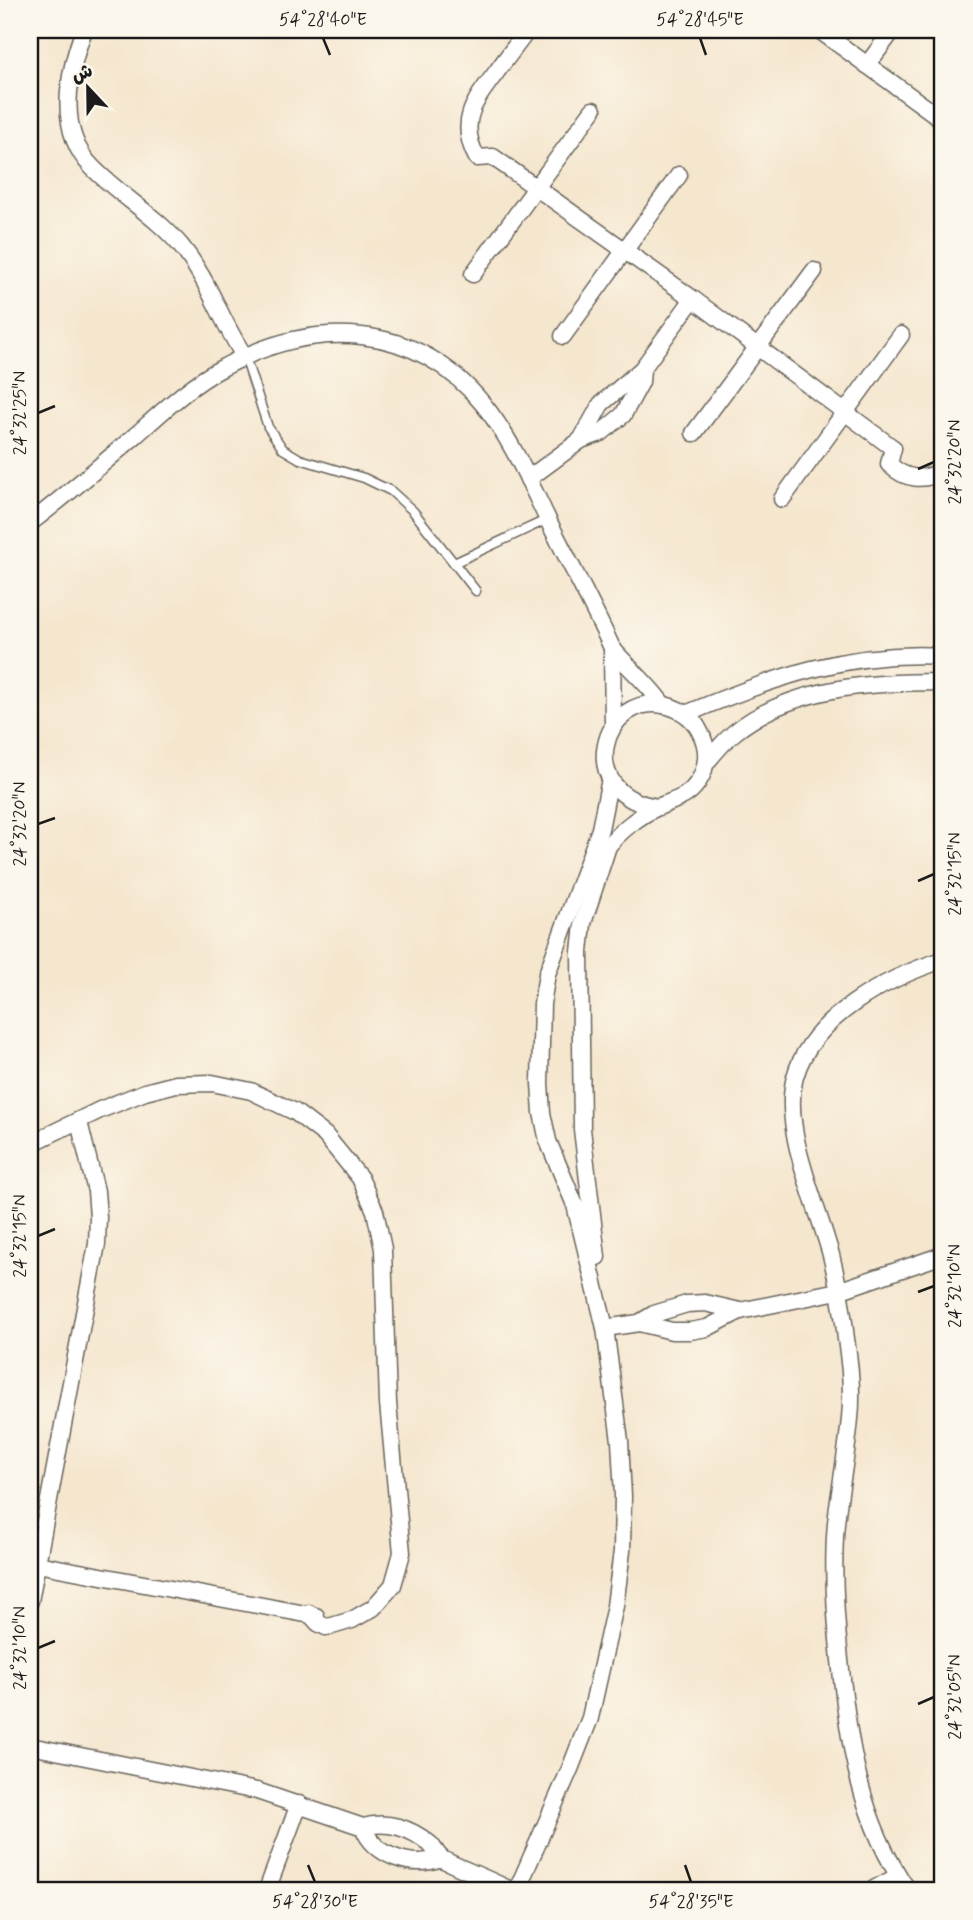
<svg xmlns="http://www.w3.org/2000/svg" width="973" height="1920" font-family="Mynerve,'Playpen Sans Arabic',sans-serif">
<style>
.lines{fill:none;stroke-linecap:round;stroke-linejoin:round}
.service-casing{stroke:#68635a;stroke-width:11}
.minor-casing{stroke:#68635a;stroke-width:19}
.service{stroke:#fff;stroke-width:8}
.minor{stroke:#fff;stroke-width:16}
.ticks{fill:none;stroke:#1c1c1c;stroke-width:2.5}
.neatline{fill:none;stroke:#1c1c1c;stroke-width:2.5}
.ticks-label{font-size:18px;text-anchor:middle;fill:#1c1c1c}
</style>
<rect width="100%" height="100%" fill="#fbf7ec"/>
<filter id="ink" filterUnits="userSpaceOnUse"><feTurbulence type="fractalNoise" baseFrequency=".0143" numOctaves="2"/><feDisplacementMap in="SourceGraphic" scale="14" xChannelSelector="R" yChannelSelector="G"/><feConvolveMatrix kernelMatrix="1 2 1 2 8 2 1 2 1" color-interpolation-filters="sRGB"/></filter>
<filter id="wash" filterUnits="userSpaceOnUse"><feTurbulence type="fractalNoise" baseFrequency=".00686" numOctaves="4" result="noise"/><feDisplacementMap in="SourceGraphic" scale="28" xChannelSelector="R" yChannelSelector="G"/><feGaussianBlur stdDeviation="1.57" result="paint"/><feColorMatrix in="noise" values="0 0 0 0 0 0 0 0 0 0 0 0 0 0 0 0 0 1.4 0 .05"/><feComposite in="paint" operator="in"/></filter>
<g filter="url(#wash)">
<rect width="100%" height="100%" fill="#f5e6ce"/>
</g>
<g filter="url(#ink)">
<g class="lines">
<defs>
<g id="service">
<polyline points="245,357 268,427 283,449 300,459 364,478 391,491 413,511 476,591"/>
<polyline points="454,563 548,519"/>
</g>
<g id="minor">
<path d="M 84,30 C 68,72 56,131 92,167 C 120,196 154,214 181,246 C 209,280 221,322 245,357"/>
<path d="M 528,30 C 517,44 506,59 495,74 C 473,103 458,123 477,158 L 493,157 L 693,299 L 893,448"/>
<polyline points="819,30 943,120"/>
<polyline points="867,65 893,30"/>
<polyline points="473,274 593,110"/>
<polyline points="563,336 679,175"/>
<polyline points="694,433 814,271"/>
<polyline points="581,440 601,404 642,369 693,299"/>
<path d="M 893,448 L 889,464 C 905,480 925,482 943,470"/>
<polyline points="528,479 581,440 601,433 623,415 641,382 642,369"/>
<polyline points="782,499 901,335"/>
<path d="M 30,523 C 67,495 101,465 136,435 C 164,410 191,384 224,367 C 314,318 415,321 483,404 C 511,438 529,481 548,520 C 569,562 592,604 612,648 C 628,668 648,683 663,705"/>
<polyline points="612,648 613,727"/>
<path d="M 686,714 C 772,678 848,650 943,656"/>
<path d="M 706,763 C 715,752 724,741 735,732 C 792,686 874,682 943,682"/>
<polyline points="30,1144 100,1110 145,1092 176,1084 212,1083 251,1091 295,1112 325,1135 360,1178 375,1211 383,1249 388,1403 402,1553 393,1585 373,1608 352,1620 332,1626 326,1627 318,1623 309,1613"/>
<path d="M 597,1257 L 582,1129 L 580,952 L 583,923 L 608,846 C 620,831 640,815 658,807 C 674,800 688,798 698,782 C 708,767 709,748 700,732 C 694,719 682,710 668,706 C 602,688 571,797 659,807"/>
<polyline points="639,1323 672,1331 690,1331 707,1328 740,1311 838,1291 943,1255"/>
<polyline points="605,1328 639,1323 654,1314 687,1304 705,1303 740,1311"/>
<polyline points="37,1564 316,1616"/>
<polyline points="30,1601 97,1244 98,1217 96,1191 79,1122"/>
<path d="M 30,1746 L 257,1791 L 363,1827 C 387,1820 411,1828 430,1844 C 435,1849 438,1857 444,1860 C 466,1871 489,1879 510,1890"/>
<path d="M 363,1827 C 374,1856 412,1869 441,1858"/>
<polyline points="267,1890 299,1804"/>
<polyline points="517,1890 570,1769 590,1718 615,1606 622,1551 623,1496 620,1441 605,1328 575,1205 548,1141 542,1113 540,1083 542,1004 547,974 600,829 610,779"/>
<polyline points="872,1890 898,1876"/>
<path d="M 908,1890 C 860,1822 848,1741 840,1660 C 835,1614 832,1569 836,1523 C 840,1487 847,1453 850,1418 C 853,1391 850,1365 846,1339 C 843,1311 838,1283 831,1255 C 817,1203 781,1129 795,1077 C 811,1017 889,977 943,960"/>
</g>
</defs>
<use href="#service" class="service-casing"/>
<use href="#minor" class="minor-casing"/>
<use href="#service" class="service"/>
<use href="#minor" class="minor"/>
</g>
</g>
<path class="ticks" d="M 323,38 L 330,55M 700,38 L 706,55M 38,413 L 55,406M 918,469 L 934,462M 38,824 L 55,818M 918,881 L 934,874M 38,1236 L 55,1229M 918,1292 L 934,1286M 38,1648 L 55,1641M 918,1704 L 934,1697M 308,1865 L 315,1882M 685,1865 L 691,1882"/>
<rect width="973" height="1920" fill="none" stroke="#fbf7ec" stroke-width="77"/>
<g transform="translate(88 88) rotate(338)" stroke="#fbf7ec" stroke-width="5" paint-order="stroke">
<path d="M0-5L12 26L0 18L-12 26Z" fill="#1c1c1c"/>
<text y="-10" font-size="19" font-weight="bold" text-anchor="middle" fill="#1c1c1c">ش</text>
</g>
<rect x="38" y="38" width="896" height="1844" class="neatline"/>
<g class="ticks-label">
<text x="323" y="25">54°28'40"E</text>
<text x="700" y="25">54°28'45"E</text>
<text transform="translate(19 413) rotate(-90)" y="6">24°32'25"N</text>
<text transform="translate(954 462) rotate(-90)" y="6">24°32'20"N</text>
<text transform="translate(19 824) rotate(-90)" y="6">24°32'20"N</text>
<text transform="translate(954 874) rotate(-90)" y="6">24°32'15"N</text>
<text transform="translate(19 1236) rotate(-90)" y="6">24°32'15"N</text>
<text transform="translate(954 1286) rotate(-90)" y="6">24°32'10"N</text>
<text transform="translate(19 1648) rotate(-90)" y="6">24°32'10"N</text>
<text transform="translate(954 1697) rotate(-90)" y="6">24°32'05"N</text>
<text x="315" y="1907">54°28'30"E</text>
<text x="691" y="1907">54°28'35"E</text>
</g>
</svg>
